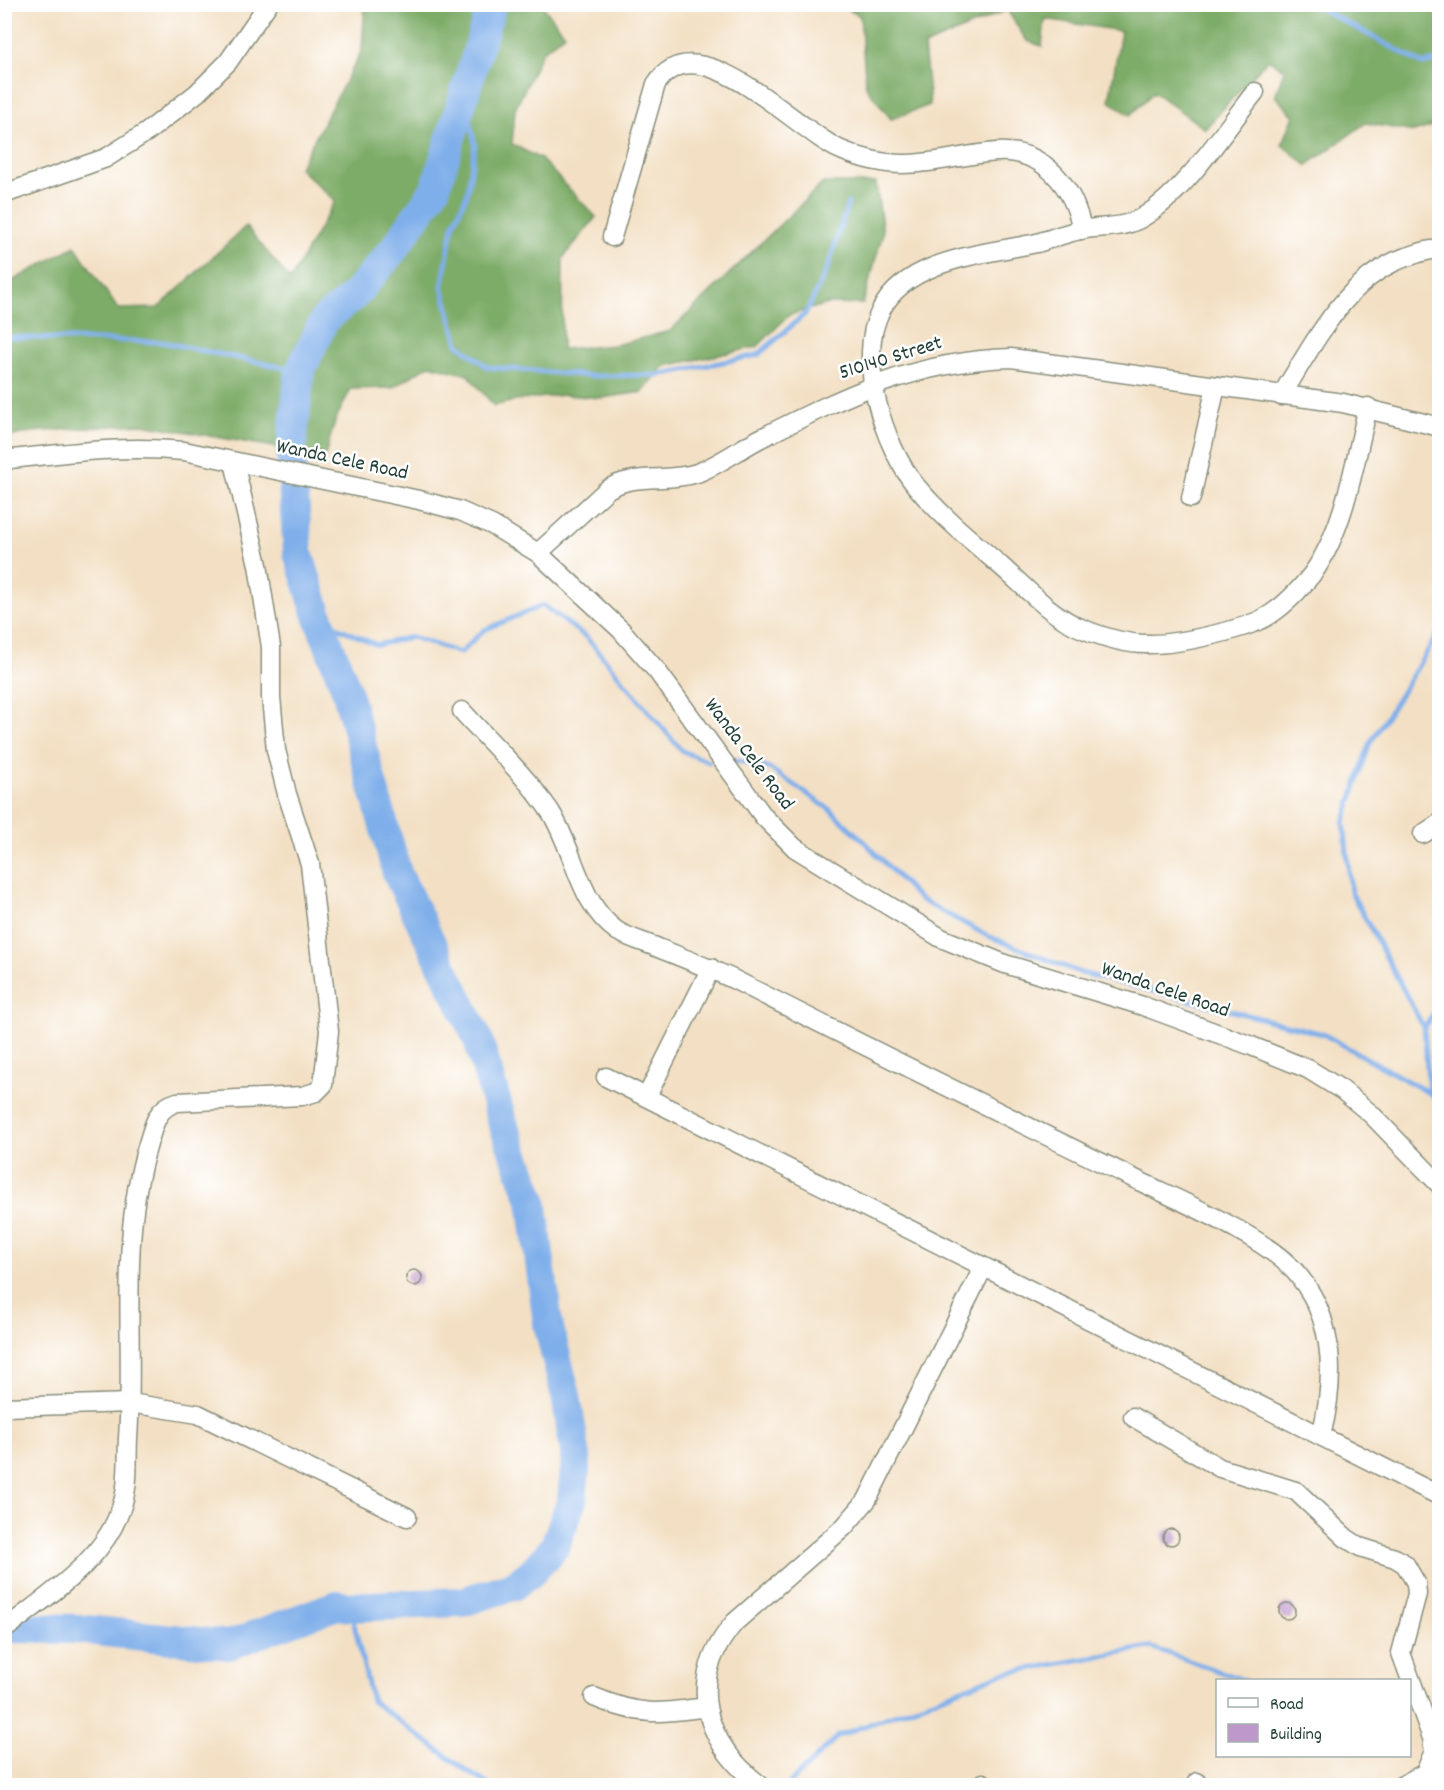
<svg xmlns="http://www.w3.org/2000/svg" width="1444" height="1790" font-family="Dekko,sans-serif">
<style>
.forest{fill:#7dac67;stroke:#4e744e;stroke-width:1.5}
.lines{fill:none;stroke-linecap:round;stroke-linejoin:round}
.stream{stroke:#7fafea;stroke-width:5}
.river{stroke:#7fafea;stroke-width:30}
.building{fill:#be98cb}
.minor-casing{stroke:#898e7c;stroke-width:21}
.minor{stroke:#fff;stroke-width:18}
.labels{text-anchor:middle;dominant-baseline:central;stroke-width:5;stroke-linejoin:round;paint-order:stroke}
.street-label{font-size:21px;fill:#1f3d34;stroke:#fff}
</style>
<rect width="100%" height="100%" fill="#fff"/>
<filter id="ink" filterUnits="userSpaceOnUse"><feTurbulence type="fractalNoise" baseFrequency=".0167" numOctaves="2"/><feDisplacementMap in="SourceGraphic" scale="12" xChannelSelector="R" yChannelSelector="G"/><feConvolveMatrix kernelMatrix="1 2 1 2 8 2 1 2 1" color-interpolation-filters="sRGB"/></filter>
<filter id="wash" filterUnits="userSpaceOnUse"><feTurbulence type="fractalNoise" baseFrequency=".008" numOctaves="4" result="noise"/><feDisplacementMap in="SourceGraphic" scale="24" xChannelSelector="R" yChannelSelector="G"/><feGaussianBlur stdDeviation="1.35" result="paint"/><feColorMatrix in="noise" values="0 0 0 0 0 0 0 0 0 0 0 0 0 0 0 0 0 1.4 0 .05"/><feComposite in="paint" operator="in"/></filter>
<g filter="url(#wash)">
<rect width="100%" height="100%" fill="#f3e0c4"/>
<g class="forest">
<polygon points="365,5 542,5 565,34 542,52 515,110 512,144 541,159 596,217 563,258 562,349 615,345 670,331 823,183 876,183 883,233 863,304 828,304 789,315 757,347 665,366 642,392 602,398 564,395 518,400 494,406 468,375 429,365 393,388 351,389 335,421 325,456 142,424 31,432 5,438 5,285 75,246 118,309 158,308 246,226 290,280 335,201 299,168 362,50"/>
<polygon points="840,5 1439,5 1439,127 1435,125 1414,132 1366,123 1307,165 1282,145 1294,116 1275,96 1284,70 1268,59 1205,129 1154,92 1130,115 1109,101 1121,31 1045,19 1042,46 1027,41 1007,10 924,46 930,105 891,119 866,87 860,16"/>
</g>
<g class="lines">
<g class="stream">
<polyline points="1312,4 1423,64 1440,60"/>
<polyline points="464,98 475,144 467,194 453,226 442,287 458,344 487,367 592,376 659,375 758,355 806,313 828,267 848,203"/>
<polyline points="4,337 162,342 300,371"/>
<polyline points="319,619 377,645 412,637 460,653 484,630 543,605 587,638 682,751 709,762"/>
<polyline points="735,760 769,768 829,809 864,841 919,899 988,936 1081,973 1323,1034 1429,1093 1440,1103"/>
<polyline points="1424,1028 1440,1005"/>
<polyline points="1429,1093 1424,1028 1351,892 1344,823 1369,745 1438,634"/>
<polyline points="350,1607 372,1701 464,1769 491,1786"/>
<polyline points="788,1785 838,1736 1001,1674 1150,1647 1244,1680"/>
</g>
<polyline class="river" points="4,1628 77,1629 229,1645 337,1605 350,1607 462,1602 513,1586 531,1573 554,1548 572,1500 576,1458 566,1396 548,1324 532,1200 502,1121 478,1039 397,873 346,689 319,619 298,553 291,452 300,371 325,319 354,296 394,249 435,189 492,4"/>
</g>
<g id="blocks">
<g class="building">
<circle cx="414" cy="1278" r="8"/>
<circle cx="1171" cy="1537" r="8"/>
<circle cx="1287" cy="1611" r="8"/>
</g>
</g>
</g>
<g filter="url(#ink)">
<use href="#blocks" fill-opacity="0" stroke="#898e7c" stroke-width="1.5"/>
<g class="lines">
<defs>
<g id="minor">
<path d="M 1255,92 C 1223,132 1187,190 1143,217 C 1124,229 1101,226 1080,230 C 1066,233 1051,239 1037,243 C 986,254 908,258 881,310 C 855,358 884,447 916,486 C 941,516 972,541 1001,566 C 1026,588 1052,617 1083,629 C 1103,637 1125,644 1146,644 C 1175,645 1248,630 1271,614 C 1288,603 1301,588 1313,573 C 1345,528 1355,460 1368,407"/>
<polyline points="4,194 106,158 147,132 197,93 228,62 268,4"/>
<path d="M 612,237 L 656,84 C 698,20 796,131 841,150 C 859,158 883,164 903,164 C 935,164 966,154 997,152 C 1045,149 1074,188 1082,230"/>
<path d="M 1281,396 C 1314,344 1348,272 1413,255 C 1422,252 1430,249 1440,250"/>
<path d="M 4,460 C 65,453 123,445 184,451 L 419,500 L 460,511 L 492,525 L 538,553 L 621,630 L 657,671 L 764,817 L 795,848 L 941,938 L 1005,964 L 1143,1006 L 1249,1045 L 1308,1069 L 1342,1090 L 1371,1114 L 1440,1185"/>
<polyline points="1191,498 1216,386"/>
<path d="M 538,553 L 608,489 C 636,472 667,483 697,473 C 721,464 742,447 765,436 C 849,394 915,361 1011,358 L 1343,403 L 1440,427"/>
<path d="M 462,711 C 491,743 525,775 550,811 C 575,850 578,903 617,931 C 629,938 644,942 656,947 C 683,958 709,968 735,980 C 868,1048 1002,1114 1137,1180 C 1182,1202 1267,1237 1298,1275 C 1336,1321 1335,1381 1321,1436"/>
<polyline points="1423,834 1440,823"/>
<polyline points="606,1077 1440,1496"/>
<polyline points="647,1096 711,968"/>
<polyline points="4,1407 130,1403 198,1414 407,1517"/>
<polyline points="1133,1417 1220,1468 1296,1491 1346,1538 1360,1547 1395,1558 1405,1564 1416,1583 1417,1594 1401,1653 1432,1738 1434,1751 1425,1773"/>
<path d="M 4,1630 C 49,1594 107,1560 123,1502 C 129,1483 127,1458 128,1438 C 135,1340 118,1240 148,1144 C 154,1125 156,1108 177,1102 L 302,1096 L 316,1092 L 323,1085 L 329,1031 L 310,864 L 287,794 L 276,750 L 271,697 L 271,647 L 258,565 L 234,462"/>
<path d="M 594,1697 C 639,1716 659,1714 706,1707"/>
<polyline points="1197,1782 1197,1786"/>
<polyline points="983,1783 985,1786"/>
<path d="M 761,1786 C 703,1742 685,1680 735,1622 L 844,1527 L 867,1500 L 983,1268"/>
<polyline points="1401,1786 1425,1773 1440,1780"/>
</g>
</defs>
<use href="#minor" class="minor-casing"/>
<use href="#minor" class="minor"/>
</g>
</g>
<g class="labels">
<g class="street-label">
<text transform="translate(891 359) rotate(-17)">510140 Street</text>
<text transform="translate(342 461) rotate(12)">Wanda Cele Road</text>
<text transform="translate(748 755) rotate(53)">Wanda Cele Road</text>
<text transform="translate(1165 991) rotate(19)">Wanda Cele Road</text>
</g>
</g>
<rect width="1444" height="1790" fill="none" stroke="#fff" stroke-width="24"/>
<rect x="1216" y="1679" width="195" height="78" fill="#ffffff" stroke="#a5b1ae" stroke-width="1.5"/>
<rect x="1228" y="1698" width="30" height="9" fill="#ffffff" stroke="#a5b1ae" stroke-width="1.5"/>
<text x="1270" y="1709" font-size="18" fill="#1f3d34">Road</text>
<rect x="1228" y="1724" width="30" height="18" fill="#be98cb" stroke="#a5b1ae" stroke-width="1.5"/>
<text x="1270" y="1739" font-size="18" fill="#1f3d34">Building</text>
</svg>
